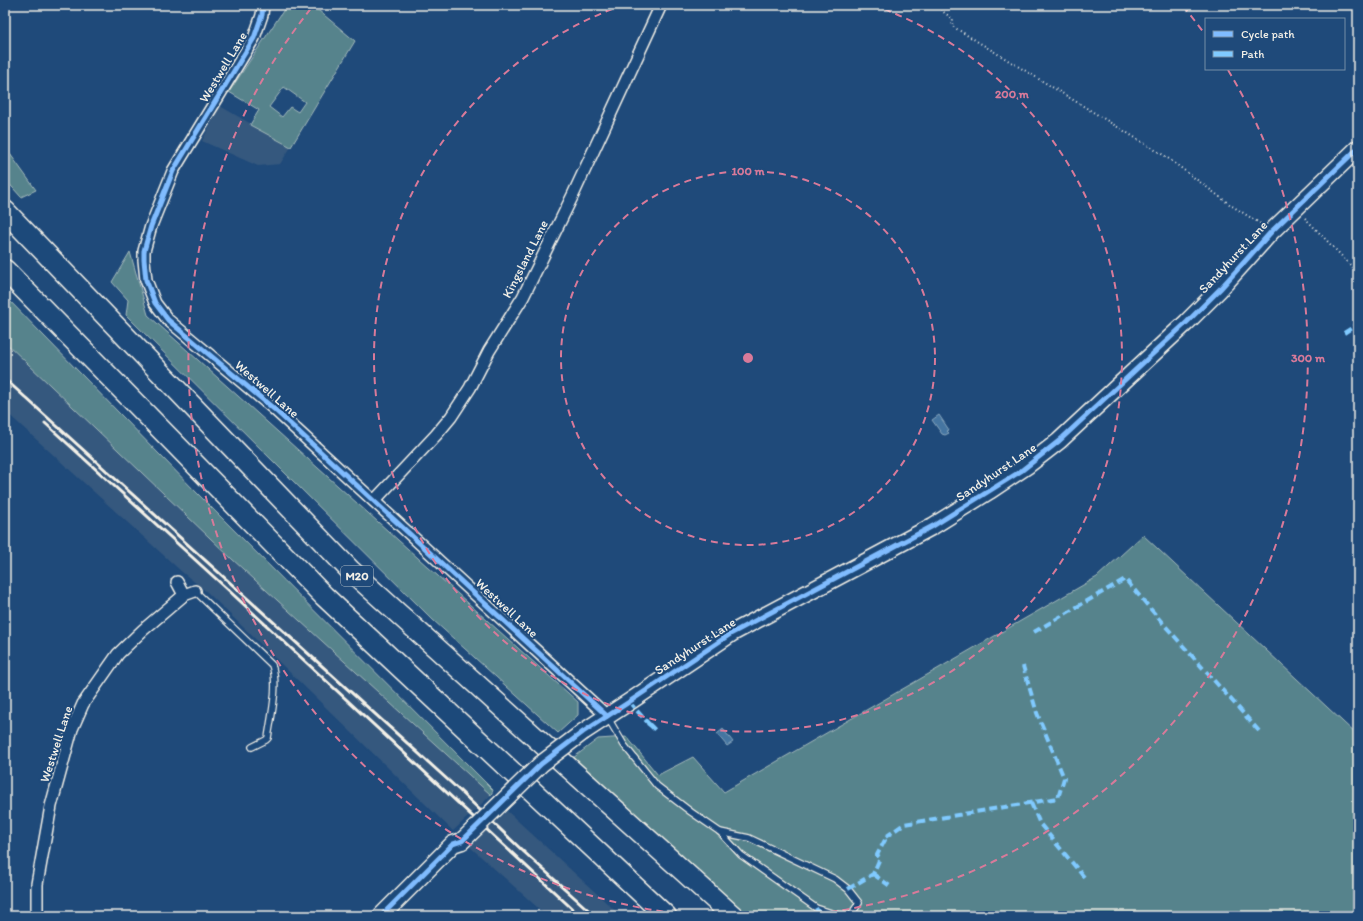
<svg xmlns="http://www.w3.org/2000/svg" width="1363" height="921" font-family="Itim,sans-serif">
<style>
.built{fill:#35587e}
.green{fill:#56838c;stroke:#a5baba;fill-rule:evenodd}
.water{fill:#4475a1;stroke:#8aa7bd}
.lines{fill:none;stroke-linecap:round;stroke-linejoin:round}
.lane-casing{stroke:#f4f1e8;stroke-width:8}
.street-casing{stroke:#f4f1e8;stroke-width:14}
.secondary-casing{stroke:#f4f1e8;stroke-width:19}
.highway-casing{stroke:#f4f1e8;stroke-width:23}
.path{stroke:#f4f1e8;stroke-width:2;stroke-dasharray:1 3;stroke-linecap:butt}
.lane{stroke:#1f4a7a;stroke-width:5.5}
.street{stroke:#1f4a7a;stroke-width:11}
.secondary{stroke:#1f4a7a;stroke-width:16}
.highway{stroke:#1f4a7a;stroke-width:20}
.rail{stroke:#f4f1e8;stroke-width:3}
.secondary-bridge-casing{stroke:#f4f1e8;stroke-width:19;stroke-linecap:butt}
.secondary-bridge{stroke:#1f4a7a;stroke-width:16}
.quiet{stroke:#80caff;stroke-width:4;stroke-dasharray:8 4;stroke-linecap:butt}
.cycleway-casing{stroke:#1f4a7a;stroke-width:8}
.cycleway{stroke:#80bcff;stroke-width:5}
.ring{fill:none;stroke:#d87a9a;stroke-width:2;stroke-dasharray:7 5}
.labels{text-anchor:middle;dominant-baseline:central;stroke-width:4;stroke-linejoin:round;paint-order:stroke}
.shield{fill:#1f4a7a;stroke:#b4bfc7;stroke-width:1}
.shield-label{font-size:12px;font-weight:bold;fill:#f4f1e8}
.street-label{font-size:13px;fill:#f4f1e8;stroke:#1f4a7a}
.centre{fill:#d87a9a;stroke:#1f4a7a;stroke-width:2}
.ring-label{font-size:12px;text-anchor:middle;font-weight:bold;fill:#d87a9a;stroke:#1f4a7a;stroke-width:4;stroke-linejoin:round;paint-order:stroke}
</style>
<rect width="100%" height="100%" fill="#1f4a7a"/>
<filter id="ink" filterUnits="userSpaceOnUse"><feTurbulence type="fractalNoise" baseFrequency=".025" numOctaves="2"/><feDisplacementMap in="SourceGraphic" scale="8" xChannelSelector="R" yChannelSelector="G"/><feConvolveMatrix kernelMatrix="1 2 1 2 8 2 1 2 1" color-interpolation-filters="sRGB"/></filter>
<g filter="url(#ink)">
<g class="built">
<polygon points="220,106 291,147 280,164 258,166 202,141"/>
<polygon points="5,342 232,559 491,795 453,831 207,592 182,572 5,411"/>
<polygon points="507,811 621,916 547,916 469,846"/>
</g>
<g class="green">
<path d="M 287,5 L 312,5 L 355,41 L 291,147 L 250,125 L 259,110 L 229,92 ZM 284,87 L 305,102 L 298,112 L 290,107 L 282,117 L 269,107 Z"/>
<polygon points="5,147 36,190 21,197 5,179"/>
<polygon points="130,252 148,315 578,702 578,715 558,733 433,620 126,315 128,300 112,282"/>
<polygon points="5,296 198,494 493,790 491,795 232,559 5,342"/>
<polygon points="1143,535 1358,736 1358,916 742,916 573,758 598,739 627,737 658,775 693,757 724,792 1097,577"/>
</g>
<g class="water">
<polygon points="939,415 949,430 947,431 949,433 945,435 942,434 932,420"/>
<polygon points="723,729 733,742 727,746 717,734"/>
</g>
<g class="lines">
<defs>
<g id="lane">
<path d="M 195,591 L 272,665 C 279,685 271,717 268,738 L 266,740 L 252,747"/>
<polyline points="608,718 624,745 657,786 691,812 720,832 741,855 816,908 841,916"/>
<polyline points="720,832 749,838 835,879 848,889 859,903 850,916"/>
</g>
<g id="street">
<polyline points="263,5 262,15 254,38 173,171 151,226 144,251 144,260 146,280 155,303 168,320 274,409 607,716"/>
<polyline points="374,501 436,435 451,417 470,388 489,351 523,297 573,195 661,5"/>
<polyline points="177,582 184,595"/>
<polyline points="37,916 37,884 51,806 72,729 83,704 118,654 143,630 184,595 195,591"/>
</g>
<g id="secondary">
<polyline points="583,732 629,702 732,633 933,526 989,491 1028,465 1059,441 1187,322 1220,289 1272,231 1358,148"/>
<polyline points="381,916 453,844 462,841"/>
</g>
<g id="highway">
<polyline points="5,211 350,570 733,916"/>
<polyline points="5,270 324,596 666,916"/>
</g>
</defs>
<use href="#lane" class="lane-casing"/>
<use href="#street" class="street-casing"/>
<use href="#secondary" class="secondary-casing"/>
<use href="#highway" class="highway-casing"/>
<g class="path">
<polyline points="934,5 953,19 952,26 1165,156 1232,206 1261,224"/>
<polyline points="1305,218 1358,273"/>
</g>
<use href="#lane" class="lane"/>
<use href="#street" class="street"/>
<use href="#secondary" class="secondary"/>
<use href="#highway" class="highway"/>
<g class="rail">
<polyline points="5,379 459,790 524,852 595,916"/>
<polyline points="45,423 225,587 580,916"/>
</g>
<defs>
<polyline id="secondary-bridge" points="462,841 541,764 583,732"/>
</defs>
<use href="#secondary-bridge" class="secondary-bridge-casing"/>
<use href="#secondary-bridge" class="secondary-bridge"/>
<g class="quiet">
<polyline points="1344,333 1358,324"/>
<polyline points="1034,632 1125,579 1160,620 1259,731"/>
<polyline points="629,702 649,724 647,727"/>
<polyline points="649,724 656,731"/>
<polyline points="1031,803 1040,824 1084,877"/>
<polyline points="873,874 890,886"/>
<polyline points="848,889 873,874 880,858 877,855 885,840 884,838 904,824 1058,798 1064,778 1037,713 1023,666"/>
<polyline points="816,908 820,916"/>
</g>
<defs>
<g id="cycleway">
<polyline points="263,5 262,15 254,38 173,171 151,226 144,251 144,260 146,280 155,303 168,320 274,409 607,716"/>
<polyline points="381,916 453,844 462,841 541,764 583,732 629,702 732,633 933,526 1021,471 1059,441 1187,322 1220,289 1272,231 1358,148"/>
</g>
</defs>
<use href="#cycleway" class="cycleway-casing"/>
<use href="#cycleway" class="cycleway"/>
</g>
</g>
<g class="ring">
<circle cx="748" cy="358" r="187"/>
<path d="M873 5A374 374 0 1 1 623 5"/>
<path d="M699 916A560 560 0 0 1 313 6M1183 6A560 560 0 0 1 1204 33M1228 70A560 560 0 0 1 797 916"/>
</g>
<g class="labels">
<rect class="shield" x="341" y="566" width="32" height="20" rx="3"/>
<g class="shield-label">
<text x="357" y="576">M20</text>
</g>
<g class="street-label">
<text transform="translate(223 67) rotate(-59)">Westwell Lane</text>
<text transform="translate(1233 257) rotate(-47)">Sandyhurst Lane</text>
<text transform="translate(525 259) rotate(-63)">Kingsland Lane</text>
<text transform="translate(267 389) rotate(41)">Westwell Lane</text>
<text transform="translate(996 472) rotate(-34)">Sandyhurst Lane</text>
<text transform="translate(507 608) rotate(43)">Westwell Lane</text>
<text transform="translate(695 646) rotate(-33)">Sandyhurst Lane</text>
<text transform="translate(56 744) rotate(-72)">Westwell Lane</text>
</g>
</g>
<circle cx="748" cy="358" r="6" class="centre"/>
<g class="ring-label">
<text x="1012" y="98">200 m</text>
<text x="748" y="175">100 m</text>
<text x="1308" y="362">300 m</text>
</g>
<rect width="1363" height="921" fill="none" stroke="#1f4a7a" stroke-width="20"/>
<rect x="10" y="10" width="1343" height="901" fill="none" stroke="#f4f1e8" stroke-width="1.5" filter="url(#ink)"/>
<rect x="1205" y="18" width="140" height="52" fill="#1f4a7a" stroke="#748da6"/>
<rect x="1213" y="31" width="20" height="6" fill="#80bcff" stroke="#748da6"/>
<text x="1241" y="38" font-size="12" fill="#f4f1e8">Cycle path</text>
<rect x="1213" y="51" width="20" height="6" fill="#80caff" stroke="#748da6"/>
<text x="1241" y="58" font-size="12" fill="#f4f1e8">Path</text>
</svg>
